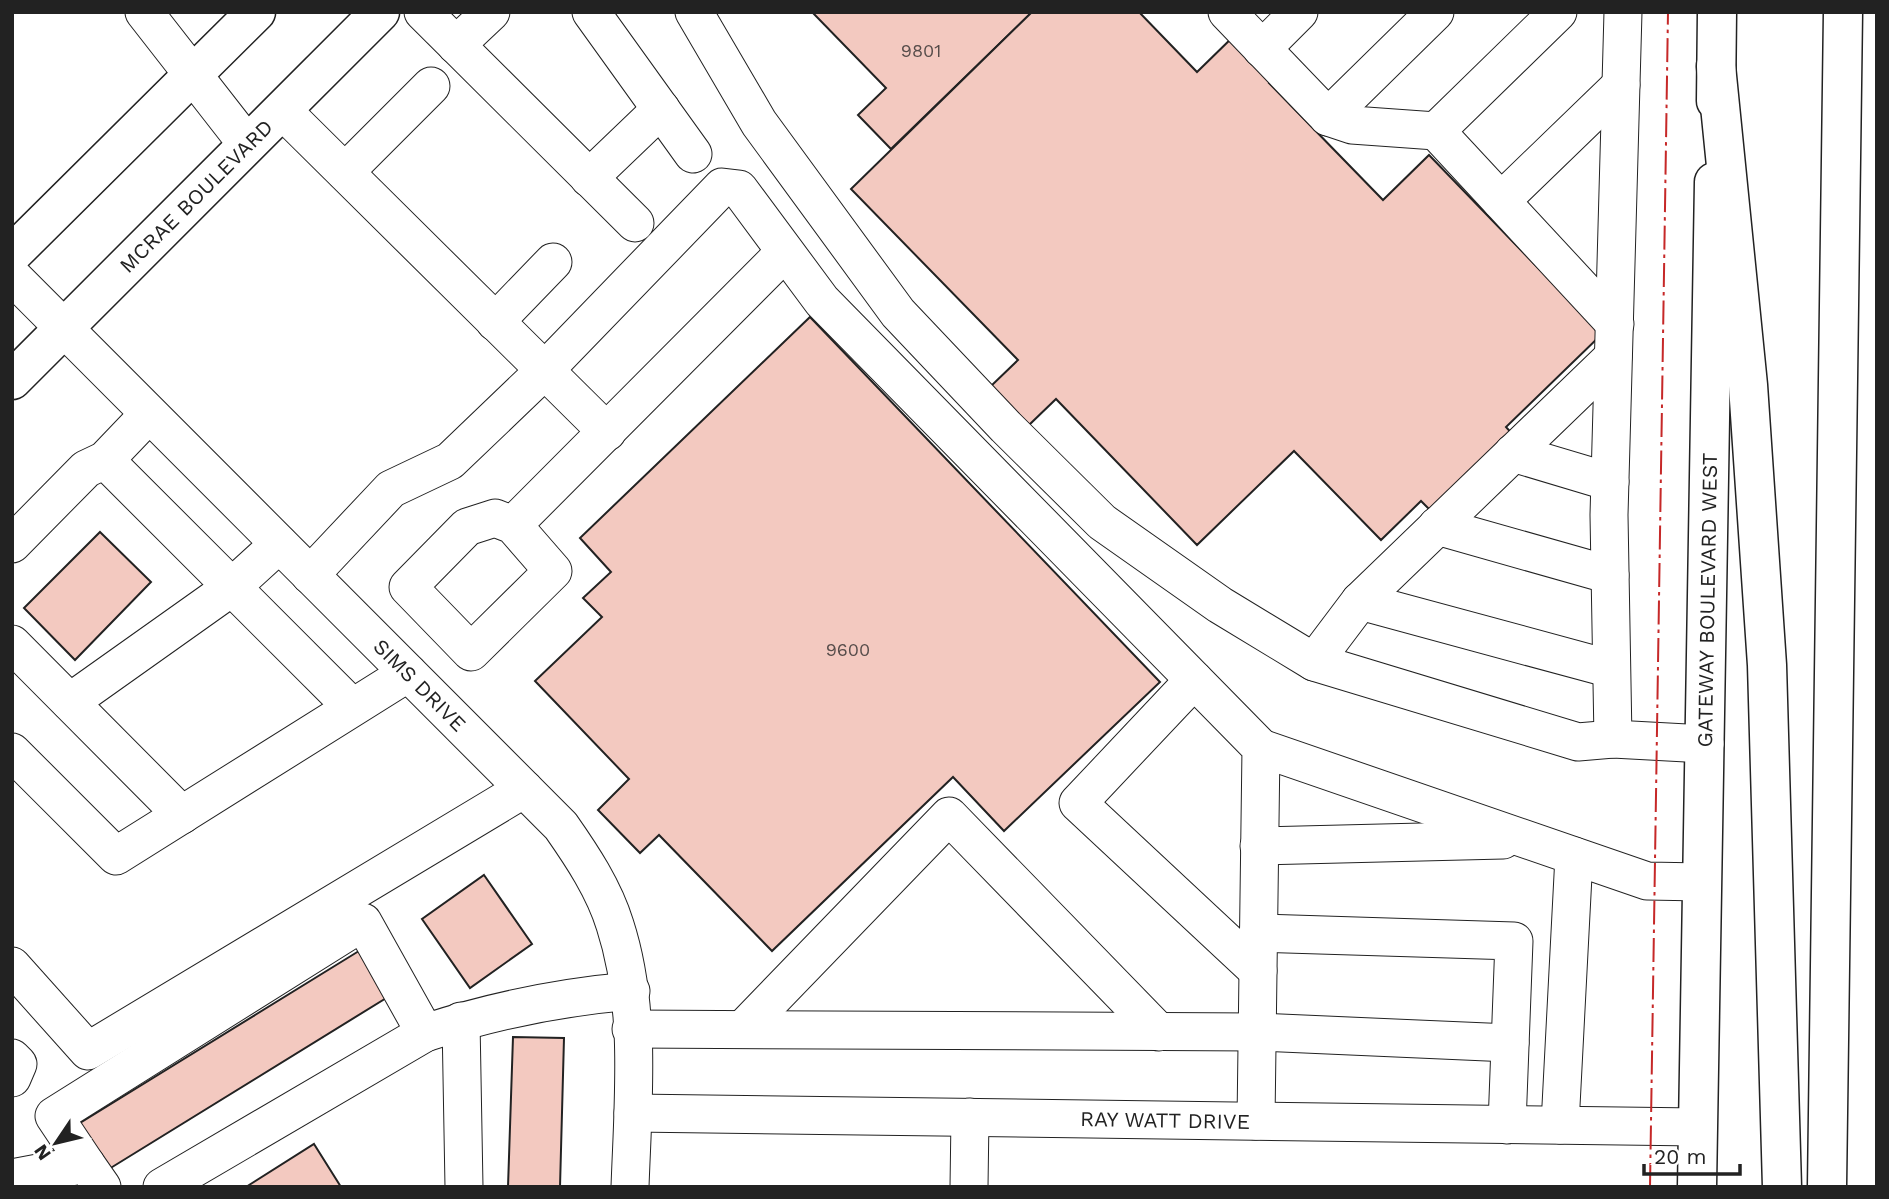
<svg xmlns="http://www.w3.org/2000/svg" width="1889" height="1199" font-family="'Work Sans',sans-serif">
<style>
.building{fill:#f3c9c0;stroke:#222;stroke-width:2}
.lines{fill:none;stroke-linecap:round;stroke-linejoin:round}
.minor-casing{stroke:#222;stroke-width:39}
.major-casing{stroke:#222;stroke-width:41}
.highway-casing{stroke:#222;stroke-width:41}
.minor{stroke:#fff;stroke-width:37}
.major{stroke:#fff;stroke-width:38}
.highway{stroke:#fff;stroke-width:38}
.power{stroke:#c62828;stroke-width:2;stroke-dasharray:24 5 3.5 5;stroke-linecap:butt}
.labels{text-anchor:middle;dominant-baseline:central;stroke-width:5;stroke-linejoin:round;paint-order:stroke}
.number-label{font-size:18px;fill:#564c4a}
.street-label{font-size:21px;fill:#222;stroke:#fff}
</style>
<rect width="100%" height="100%" fill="#fff"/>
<g class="building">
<polygon points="812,12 1032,12 891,149 858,115 886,88"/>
<polygon points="1032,12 1139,12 1197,72 1238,32 1279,74 1269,83 1383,200 1429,155 1602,334 1506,427 1515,437 1435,515 1421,501 1381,540 1294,451 1197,545 1056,399 1029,425 991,386 1018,360 851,189"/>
<polygon points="810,317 1160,682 1004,831 953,777 772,951 659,835 640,853 598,810 629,779 535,681 602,617 583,598 611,572 580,538"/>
<polygon points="100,532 151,582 75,660 24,608"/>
<polygon points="484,875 532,944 470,988 422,919"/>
<polygon points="367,946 396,992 109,1169 80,1123"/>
<polygon points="513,1037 564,1038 560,1187 508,1187"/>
<polygon points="314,1144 341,1187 246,1187"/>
</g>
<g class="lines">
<defs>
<g id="minor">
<polyline points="144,12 247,144"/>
<polyline points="423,12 635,223"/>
<polyline points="591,12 693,154"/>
<polyline points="694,12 759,123 898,313 1006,427 1102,522 1220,605 1314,662"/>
<polyline points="1227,12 1328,117 1352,125 1436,131 1615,324"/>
<polyline points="1623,12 1609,515 1613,739 1705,744"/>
<polyline points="456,45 491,12"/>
<polyline points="1262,49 1299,12"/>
<polyline points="282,110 607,432"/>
<polyline points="1328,117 1435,12"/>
<polyline points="1436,131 1558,12"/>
<polyline points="345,172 431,86"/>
<polyline points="589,178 661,109"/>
<polyline points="1501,201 1621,85"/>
<path d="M 12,276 L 561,826 C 582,856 604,889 615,925 C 642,1008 633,1101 630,1187"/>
<polyline points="495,322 553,262"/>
<polyline points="1513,453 1610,482"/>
<polyline points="105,460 352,707"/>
<polyline points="513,525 553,571 471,652 408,587 467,527 495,518 513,525 785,252"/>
<polyline points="1437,526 1610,575"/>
<polyline points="12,544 86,469 105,460 149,414"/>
<polyline points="310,575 391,489 450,461 544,371 722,187 739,189 822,301 1261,748 1256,1121"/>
<polyline points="1360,601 1611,669"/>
<polyline points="12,644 182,815"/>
<polyline points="1194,680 1078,803 1258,971"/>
<polyline points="70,702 232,587 279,544"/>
<polyline points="1613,739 1578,742 1314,662 1360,601 1613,357"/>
<polyline points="1261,748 1647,881 1702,882"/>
<polyline points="12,752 116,856 408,673"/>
<polyline points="1259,846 1503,840"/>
<polyline points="1258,933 1514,941 1507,1125"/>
<polyline points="12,966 88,1051 524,789"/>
<polyline points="461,1021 464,1187"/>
<polyline points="631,1029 1257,1032 1510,1043"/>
<polyline points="743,1029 949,816 1159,1032"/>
<polyline points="12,1058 18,1064 12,1078"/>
<polyline points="633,1113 1698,1127"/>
<polyline points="1560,1125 1574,856"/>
<polyline points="86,1164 54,1116 363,922 425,1033"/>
<polyline points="12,1178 86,1164 102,1187"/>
<path d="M 162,1187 L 425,1033 C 492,1011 561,997 631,991"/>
<polyline points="969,1187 970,1117"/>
</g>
<g id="major">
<polyline points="1716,101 1717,12"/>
<polyline points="12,254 256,12"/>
<polyline points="12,380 380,12"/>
<polyline points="1697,1187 1714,182"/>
</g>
<g id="highway">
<polyline points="1716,66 1748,385 1767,665 1782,1187"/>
<polyline points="1827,1187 1843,12"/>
</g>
</defs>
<use href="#minor" class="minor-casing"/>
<use href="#major" class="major-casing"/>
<use href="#highway" class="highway-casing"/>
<use href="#minor" class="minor"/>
<use href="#major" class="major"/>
<use href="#highway" class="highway"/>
<polyline class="power" points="1650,1187 1668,12"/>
</g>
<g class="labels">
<g class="number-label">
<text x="921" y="50">9801</text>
<text x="848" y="649">9600</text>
</g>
<g class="street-label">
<text transform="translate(196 196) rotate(-45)">MCRAE BOULEVARD</text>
<text transform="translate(1707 600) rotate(-89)">GATEWAY BOULEVARD WEST</text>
<text transform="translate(420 685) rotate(45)">SIMS DRIVE</text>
<text transform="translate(1165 1120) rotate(1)">RAY WATT DRIVE</text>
</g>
</g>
<rect width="1889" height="1199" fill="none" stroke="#222222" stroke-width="28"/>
<g transform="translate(56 1143) rotate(235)" stroke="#ffffff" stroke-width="5" paint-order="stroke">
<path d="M0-5L12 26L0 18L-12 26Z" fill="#222222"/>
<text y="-10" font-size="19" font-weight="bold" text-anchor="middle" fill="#222222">N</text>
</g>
<path d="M1644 1164v10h96v-10" fill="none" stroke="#222222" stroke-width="3.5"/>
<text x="1654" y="1164" font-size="21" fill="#222222" stroke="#ffffff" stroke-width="5" paint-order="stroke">20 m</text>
</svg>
